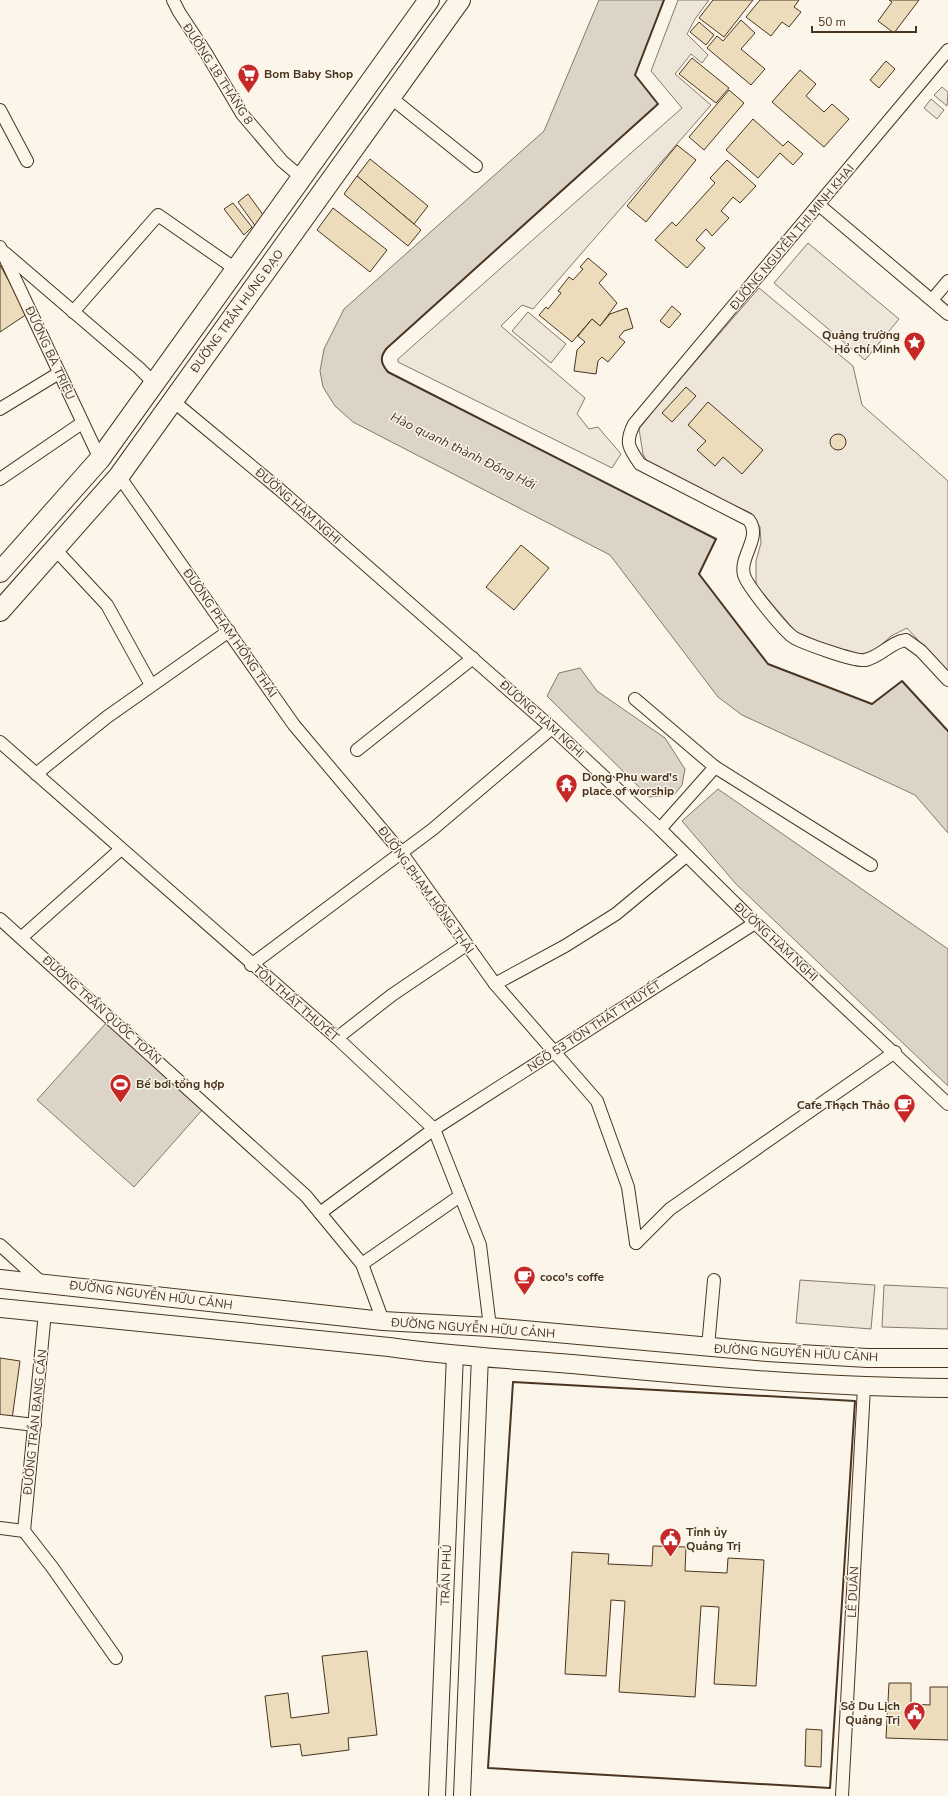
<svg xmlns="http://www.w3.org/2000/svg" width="948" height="1796" font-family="'Nunito Sans',sans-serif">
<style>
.green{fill:#ede6d9;stroke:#887966}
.water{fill:#dcd4c6;stroke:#887966}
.building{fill:#ecdcbc;stroke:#4a3520}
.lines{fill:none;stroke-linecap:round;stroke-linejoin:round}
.minor-casing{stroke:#4a3520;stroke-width:14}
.tertiary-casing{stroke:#4a3520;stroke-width:18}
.secondary-casing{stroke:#4a3520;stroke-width:20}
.primary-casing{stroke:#4a3520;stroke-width:22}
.minor{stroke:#fbf6e9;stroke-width:12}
.tertiary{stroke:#fbf6e9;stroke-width:16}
.secondary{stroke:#fbf6e9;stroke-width:18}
.primary{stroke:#fbf6e9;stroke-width:20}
.wall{stroke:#4a3520;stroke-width:2}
.labels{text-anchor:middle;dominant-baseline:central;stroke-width:3;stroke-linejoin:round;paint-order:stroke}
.street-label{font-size:12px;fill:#4a3520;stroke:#fbf6e9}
.poi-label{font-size:12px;font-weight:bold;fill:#4a3520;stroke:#fbf6e9;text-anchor:start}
.water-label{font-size:13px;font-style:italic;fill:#4a3520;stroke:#fbf6e9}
</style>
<rect width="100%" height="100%" fill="#fbf6e9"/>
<g class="green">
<polygon points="678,0 709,0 695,19 687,34 708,55 702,63 691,54 675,74 711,105 533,309 522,305 501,326 585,398 577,414 589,429 598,427 621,454 612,468 398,362 398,359 682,108 651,71"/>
<polygon points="942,87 948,92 947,106 934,95"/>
<polygon points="931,99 944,110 937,119 924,108"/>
<polygon points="808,243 899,319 865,360 774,283"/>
<polygon points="759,288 853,366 862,405 948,481 948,673 907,628 891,636 875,651 863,654 846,652 796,632 756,585 756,561 761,543 760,527 751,513 649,466 643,454 639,429 656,407"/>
<polygon points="528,312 566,344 551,363 512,331"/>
<polygon points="800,1280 875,1285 871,1329 796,1323"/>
<polygon points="884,1285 948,1288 948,1329 882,1327"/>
</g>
<g class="water">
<path d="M 599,0 L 664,0 L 635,75 L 658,104 L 387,348 C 379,357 381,364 388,372 L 716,539 L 699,574 L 768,664 L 872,704 L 902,681 L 948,731 L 948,833 L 915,795 L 742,715 L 718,697 L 610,555 L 353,422 L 335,406 L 323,387 L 320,371 L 324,349 L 344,309 L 544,131 Z"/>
<polygon points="580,668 597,691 665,738 685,769 682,785 674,795 649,797 547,696 559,673"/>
<polygon points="718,789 948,949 948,1086 736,884 682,821"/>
<polygon points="107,1022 204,1108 134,1187 37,1100"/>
</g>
<g class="building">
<polygon points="713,0 753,0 724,37 699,18"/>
<polygon points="760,0 799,0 794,7 801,12 789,27 782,22 771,36 746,17"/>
<polygon points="889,0 919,0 894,33 878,21 892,2"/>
<polygon points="741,20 755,33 741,49 765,69 751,85 707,48 717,36 723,41"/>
<polygon points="699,22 714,35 706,45 690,32"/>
<polygon points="692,58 729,88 716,103 679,74"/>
<polygon points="886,61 895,69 879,88 870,80"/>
<polygon points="800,70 816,84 806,96 824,112 832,104 849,119 824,147 772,102"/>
<polygon points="729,90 744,103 704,150 689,137"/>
<polygon points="753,119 783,146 788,141 803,154 793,165 780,153 758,178 726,150"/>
<polygon points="677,145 696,160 646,222 627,206"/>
<polygon points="370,159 428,206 414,224 357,176"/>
<polygon points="727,160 756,186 740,203 733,197 721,211 729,218 712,236 706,229 696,240 705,248 687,268 655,240 672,222 676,226 715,183 710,178"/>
<polygon points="357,176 421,230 408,246 344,194"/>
<polygon points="248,194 264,216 256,227 238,202"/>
<polygon points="233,203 252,227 244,235 224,209"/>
<polygon points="333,208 387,250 370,272 317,230"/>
<polygon points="588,258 607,274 599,283 617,303 600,326 592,319 572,342 539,315 546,307 548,309 561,293 558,291 569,277 573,280 583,269 580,267"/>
<polygon points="0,265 27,314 0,332"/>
<polygon points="672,306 681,314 669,328 660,321"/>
<polygon points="627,308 633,328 624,331 619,337 625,342 608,362 602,357 598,361 596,374 574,371 577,350 585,342 578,336 592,319 600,326 610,314"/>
<polygon points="686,387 696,396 672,422 662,413"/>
<polygon points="708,402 763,450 742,474 723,457 715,466 697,450 706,441 688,425"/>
<circle cx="838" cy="442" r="8"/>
<polygon points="521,545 549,568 514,610 486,587"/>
<polygon points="0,1358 20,1361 12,1419 0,1418"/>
<polygon points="653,1546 686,1547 685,1571 727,1573 728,1558 764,1560 756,1686 714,1684 719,1607 701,1606 695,1697 619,1692 625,1601 611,1600 606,1676 565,1674 572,1552 609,1554 608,1564 652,1566"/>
<polygon points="367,1651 377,1735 348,1738 349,1750 302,1756 300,1744 271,1747 265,1696 288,1693 291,1718 329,1713 322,1656"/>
<polygon points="889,1683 911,1683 911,1704 930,1705 930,1687 948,1687 948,1740 886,1738"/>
<polygon points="806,1729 822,1730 821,1767 805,1766"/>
</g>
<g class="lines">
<defs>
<g id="minor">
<polyline points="173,0 179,12 206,53 242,114 282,161 302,178"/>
<path d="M 948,50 L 634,424 C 625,442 628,447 640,464 L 749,520 C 762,538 739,556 744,575 C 747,586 784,631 793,637 C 802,643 856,662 865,660 C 881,657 890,642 906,640 L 921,651 L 948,680"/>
<polyline points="390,97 476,166"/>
<polyline points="0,110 27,161"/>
<polyline points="819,205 948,314"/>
<polyline points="0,247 100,459"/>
<polyline points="5,253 139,368 155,384"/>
<polyline points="932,300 948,281"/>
<polyline points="73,312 158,215 237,270"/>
<polyline points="173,401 279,489 552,728 660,829 755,923 948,1104"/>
<polyline points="0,409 59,373"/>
<polyline points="119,476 294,725 401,852 495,984 597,1101 628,1187 636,1243"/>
<polyline points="0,479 82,423"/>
<polyline points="54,548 107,605 151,685"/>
<polyline points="635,699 715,767"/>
<polyline points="0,742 337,1038 434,1129 480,1245 490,1327"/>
<polyline points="357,750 473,658"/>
<polyline points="36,774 107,717 229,631"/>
<polyline points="660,829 715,767 871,865"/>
<polyline points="0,919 306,1196 362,1264 383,1321"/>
<polyline points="22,937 121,849"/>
<polyline points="251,965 433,829 552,728"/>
<polyline points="495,984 565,946 616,914 686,856"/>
<polyline points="337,1038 392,995 466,945"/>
<polyline points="320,1213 434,1129 755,923"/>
<polyline points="636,1243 670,1209 895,1052"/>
<polyline points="0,1245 42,1283"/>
<polyline points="362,1264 460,1196"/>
<polyline points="708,1347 714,1280"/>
<polyline points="0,1421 35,1425"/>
<polyline points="0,1528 24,1531"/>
<polyline points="24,1531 45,1312"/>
<polyline points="24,1531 52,1567 116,1658"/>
<polyline points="842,1796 864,1387"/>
</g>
<g id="tertiary">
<polyline points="437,1796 455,1354"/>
<polyline points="462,1796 480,1356"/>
</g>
<g id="secondary">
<polyline points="0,1279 383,1321 490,1327 767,1352 867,1358 948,1358"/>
<path d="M 0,1308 L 389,1347 C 449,1356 511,1359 572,1364 C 697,1376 822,1387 948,1388"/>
</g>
<g id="primary">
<polyline points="0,572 100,459 429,0"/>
<polyline points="0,611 119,476 460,0"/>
</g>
</defs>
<use href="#minor" class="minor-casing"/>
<use href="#tertiary" class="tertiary-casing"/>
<use href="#secondary" class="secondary-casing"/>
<use href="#primary" class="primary-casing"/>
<use href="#minor" class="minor"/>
<use href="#tertiary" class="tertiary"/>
<use href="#secondary" class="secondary"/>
<use href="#primary" class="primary"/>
<g class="wall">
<path d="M 664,0 L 635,75 L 658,104 L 387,348 C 379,357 381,364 388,372 L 716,539 L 699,574 L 768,664 L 872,704 L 902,681 L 948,731"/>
<polygon points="513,1382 855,1401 830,1788 488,1768"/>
</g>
</g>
<defs>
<symbol id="supermarket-pin" viewBox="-11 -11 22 30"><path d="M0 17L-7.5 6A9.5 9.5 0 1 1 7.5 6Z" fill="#c62828" stroke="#fbf6e9"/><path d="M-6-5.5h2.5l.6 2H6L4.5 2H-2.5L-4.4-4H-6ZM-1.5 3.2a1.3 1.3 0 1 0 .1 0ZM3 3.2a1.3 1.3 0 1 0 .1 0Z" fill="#fff"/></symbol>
<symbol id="sight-pin" viewBox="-11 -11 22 30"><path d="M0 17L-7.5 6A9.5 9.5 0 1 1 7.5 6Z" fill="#c62828" stroke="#fbf6e9"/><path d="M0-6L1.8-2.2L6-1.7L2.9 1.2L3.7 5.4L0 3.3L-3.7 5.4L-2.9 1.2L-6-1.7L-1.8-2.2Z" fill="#fff"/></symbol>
<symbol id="temple-pin" viewBox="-11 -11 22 30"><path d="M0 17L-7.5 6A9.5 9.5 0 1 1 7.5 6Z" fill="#c62828" stroke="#fbf6e9"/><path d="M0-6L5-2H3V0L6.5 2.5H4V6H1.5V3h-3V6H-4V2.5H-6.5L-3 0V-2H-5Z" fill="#fff"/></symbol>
<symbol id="stadium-pin" viewBox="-11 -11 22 30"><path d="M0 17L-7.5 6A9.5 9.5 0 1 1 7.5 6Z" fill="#c62828" stroke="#fbf6e9"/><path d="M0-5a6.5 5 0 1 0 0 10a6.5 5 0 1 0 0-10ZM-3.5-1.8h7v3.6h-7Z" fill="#fff"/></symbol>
<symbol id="cafe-pin" viewBox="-11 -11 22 30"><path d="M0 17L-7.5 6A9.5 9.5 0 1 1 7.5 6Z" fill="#c62828" stroke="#fbf6e9"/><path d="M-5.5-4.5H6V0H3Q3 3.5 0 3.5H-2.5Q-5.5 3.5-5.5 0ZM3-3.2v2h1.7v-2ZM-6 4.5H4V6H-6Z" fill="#fff"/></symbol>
<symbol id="civic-pin" viewBox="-11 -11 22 30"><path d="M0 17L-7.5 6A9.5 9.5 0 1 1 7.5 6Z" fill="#c62828" stroke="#fbf6e9"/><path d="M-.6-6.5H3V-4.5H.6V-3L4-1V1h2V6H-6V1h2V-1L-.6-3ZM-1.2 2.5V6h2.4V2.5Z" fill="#fff"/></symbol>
</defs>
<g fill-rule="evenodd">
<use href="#supermarket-pin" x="236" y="62" width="25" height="34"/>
<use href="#sight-pin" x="902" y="330" width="25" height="34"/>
<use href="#temple-pin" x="554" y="772" width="25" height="34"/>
<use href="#stadium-pin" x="108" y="1072" width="25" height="34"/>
<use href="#cafe-pin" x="892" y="1092" width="25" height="34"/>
<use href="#cafe-pin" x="512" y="1264" width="25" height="34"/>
<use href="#civic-pin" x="658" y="1526" width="25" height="34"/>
<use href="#civic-pin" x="902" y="1700" width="25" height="34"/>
</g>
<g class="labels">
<g class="street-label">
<text transform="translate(218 74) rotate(57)">ĐƯỜNG 18 THÁNG 8</text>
<text transform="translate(792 237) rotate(-50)">ĐƯỜNG NGUYỄN THỊ MINH KHAI</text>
<text transform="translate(237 311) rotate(-54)">ĐƯỜNG TRẦN HƯNG ĐẠO</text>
<text transform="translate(50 353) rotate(65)">ĐƯỜNG BÀ TRIỆU</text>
<text transform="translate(298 506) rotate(41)">ĐƯỜNG HÀM NGHI</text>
<text transform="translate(230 633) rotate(55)">ĐƯỜNG PHẠM HỒNG THÁI</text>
<text transform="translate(542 719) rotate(42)">ĐƯỜNG HÀM NGHI</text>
<text transform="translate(426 890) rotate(54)">ĐƯỜNG PHẠM HỒNG THÁI</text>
<text transform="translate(776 942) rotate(43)">ĐƯỜNG HÀM NGHI</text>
<text transform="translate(296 1003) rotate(41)">TÔN THẤT THUYẾT</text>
<text transform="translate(102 1010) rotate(42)">ĐƯỜNG TRẦN QUỐC TOẢN</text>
<text transform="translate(594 1026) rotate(-33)">NGÕ 53 TÔN THẤT THUYẾT</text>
<text transform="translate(151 1295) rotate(7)">ĐƯỜNG NGUYỄN HỮU CẢNH</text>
<text transform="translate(473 1328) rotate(4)">ĐƯỜNG NGUYỄN HỮU CẢNH</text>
<text transform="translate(796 1353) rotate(3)">ĐƯỜNG NGUYỄN HỮU CẢNH</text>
<text transform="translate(35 1422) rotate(-84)">ĐƯỜNG TRẦN BANG CẤN</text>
<text transform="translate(446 1575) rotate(-88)">TRẦN PHÚ</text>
<text transform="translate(853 1592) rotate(-87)">LÊ DUẨN</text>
</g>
<g class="poi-label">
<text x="264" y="74">Bom Baby Shop</text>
<text x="900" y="335" text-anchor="end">Quảng trường<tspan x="900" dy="14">Hồ chí Minh</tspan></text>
<text x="582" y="777">Dong Phu ward's<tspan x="582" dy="14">place of worship</tspan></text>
<text x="136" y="1084">Bể bơi tổng hợp</text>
<text x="890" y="1105" text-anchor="end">Cafe Thạch Thảo</text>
<text x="540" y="1277">coco's coffe</text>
<text x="686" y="1532">Tỉnh ủy<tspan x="686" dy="14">Quảng Trị</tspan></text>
<text x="900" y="1706" text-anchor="end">Sở Du Lịch<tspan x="900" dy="14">Quảng Trị</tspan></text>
</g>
<g class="water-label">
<text transform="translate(463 451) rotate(26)">Hào quanh thành Đồng Hới</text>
</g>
</g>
<path d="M812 26v6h104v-6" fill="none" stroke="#4a3520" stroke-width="2"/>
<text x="818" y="26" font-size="12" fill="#4a3520" stroke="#fbf6e9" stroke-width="3" paint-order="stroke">50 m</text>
</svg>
